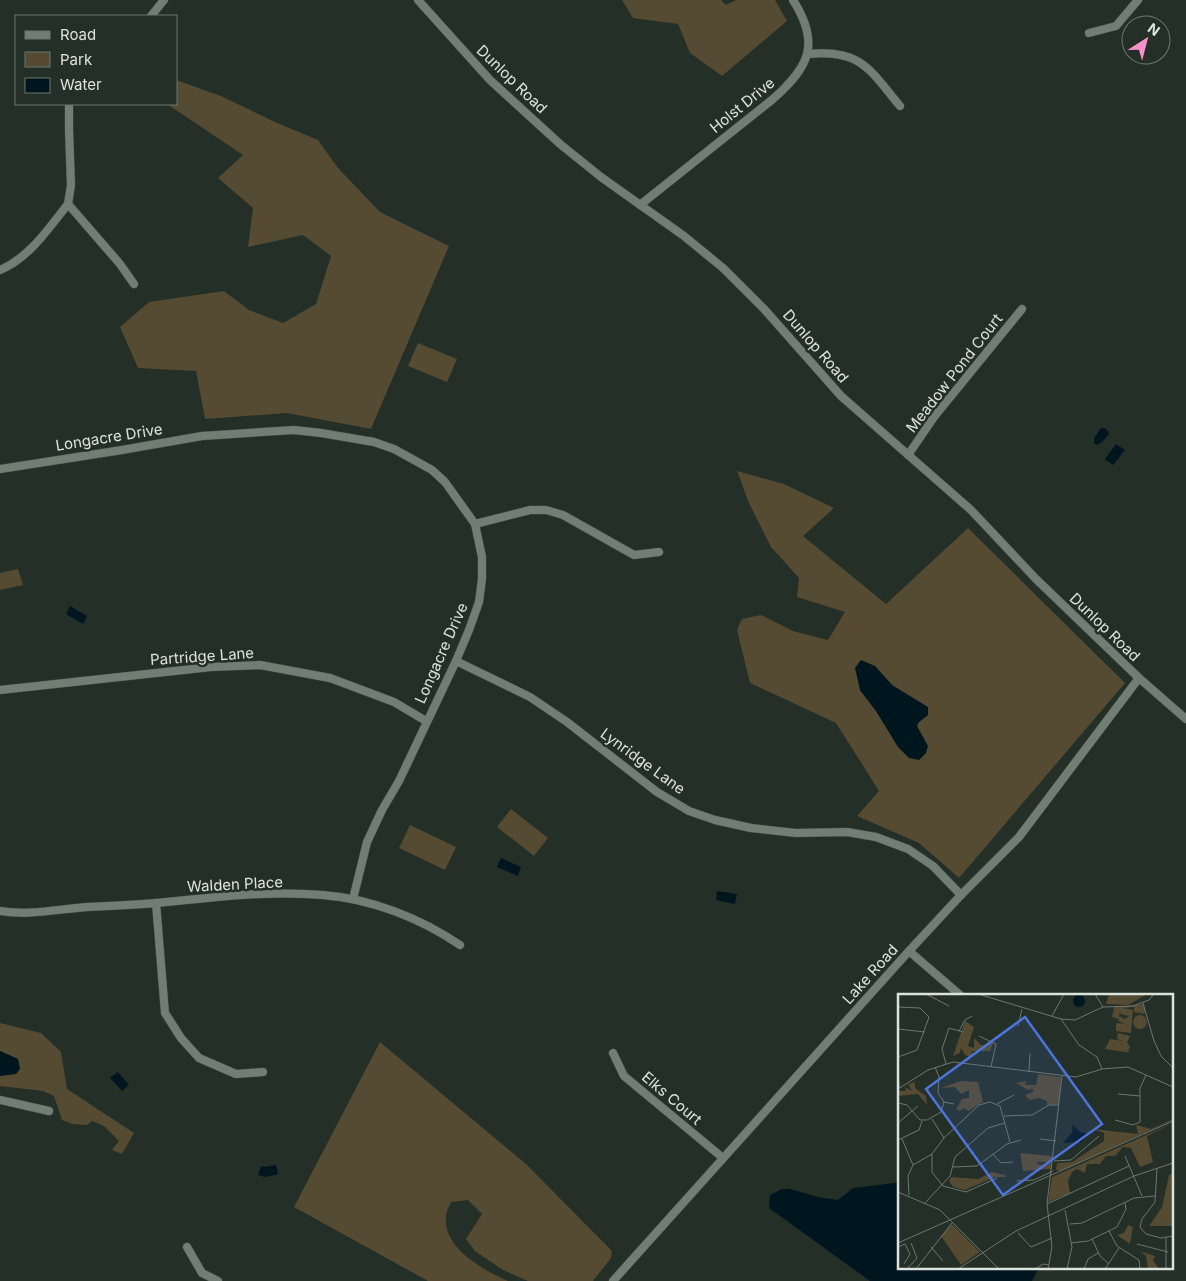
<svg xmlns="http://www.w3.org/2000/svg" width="1186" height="1281" font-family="Inter,sans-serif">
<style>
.green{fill:#554a32;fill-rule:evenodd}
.water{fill:#00161f}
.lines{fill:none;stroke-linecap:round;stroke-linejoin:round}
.street-casing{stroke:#424c46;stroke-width:9}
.street{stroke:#707e74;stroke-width:8}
.labels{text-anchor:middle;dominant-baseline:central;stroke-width:5;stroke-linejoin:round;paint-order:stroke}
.street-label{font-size:15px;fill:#dce4de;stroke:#232f27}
.inset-road{fill:none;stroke:#6d7770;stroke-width:1}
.view{fill:#4d74da;fill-opacity:0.15;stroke:#4d74da;stroke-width:2.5}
.inset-edge{fill:none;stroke:#dce4de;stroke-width:2.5}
</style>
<rect width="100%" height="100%" fill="#232f27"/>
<g class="green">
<polygon points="622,0 721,0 726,5 736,0 775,0 787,21 722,76 690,53 678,24 633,18"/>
<polygon points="176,80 221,96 275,122 318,140 338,168 380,212 449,246 371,429 287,413 205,419 196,371 138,368 120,327 149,302 224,291 249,310 283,323 316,304 331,256 303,235 248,247 253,208 218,178 243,155 167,104 176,104"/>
<polygon points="418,343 457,359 447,382 408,366"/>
<path d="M 737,471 L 784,484 L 834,508 L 803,536 L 886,604 L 968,528 L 1125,683 L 959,878 L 919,843 L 857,816 L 879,791 L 836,723 L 750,683 L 737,630 L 742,619 L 761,615 L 793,631 L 828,640 L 845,612 L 797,597 L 799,578 L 771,547 L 749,503 ZM 875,666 L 892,685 L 928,715 L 919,722 L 899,747 L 876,711 L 860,690 Z"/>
<polygon points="18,569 23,585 0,590 0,573"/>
<polygon points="511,809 548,838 534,856 497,827"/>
<polygon points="410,825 456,847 445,870 399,848"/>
<polygon points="0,1023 41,1033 61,1052 67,1089 134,1133 122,1154 112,1150 119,1141 104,1126 92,1121 87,1125 72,1124 62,1120 54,1096 43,1091 0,1086 0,1076 2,1076 18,1059 0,1051"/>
<path d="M 380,1042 L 526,1164 L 612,1251 L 611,1258 L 593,1281 L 528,1281 L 503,1270 L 475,1251 L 466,1239 L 482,1214 L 468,1200 L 451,1202 C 449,1206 446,1212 446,1217 C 443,1248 483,1270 508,1281 L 428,1281 L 294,1207 Z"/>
</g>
<g class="water">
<polygon points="1101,428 1105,428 1108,431 1109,434 1101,443 1096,445 1094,443 1094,438"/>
<polygon points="1116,444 1125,450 1113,465 1105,459"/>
<polygon points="70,606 87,616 83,624 66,614"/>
<polygon points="861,660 875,666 892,685 928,707 928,715 919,722 917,726 928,746 926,753 919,760 909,758 898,747 876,711 860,690 855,668"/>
<polygon points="501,858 521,867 518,876 497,867"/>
<polygon points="717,891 737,894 735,904 716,900"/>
<polygon points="0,1051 18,1059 20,1069 16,1074 0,1076"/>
<polygon points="118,1072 129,1085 122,1091 110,1078"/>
<polygon points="276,1165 278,1174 265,1177 258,1175 261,1166 265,1167"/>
<polygon points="900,1180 900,1267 1039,1267 1032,1281 870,1281 769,1208 770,1195 782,1189 790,1189 818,1197 838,1200 853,1188 895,1183"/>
</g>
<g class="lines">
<defs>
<g id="street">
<polyline points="418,0 490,80 560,144 601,177 684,236 723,268 765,310 841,396 971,510 1036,579 1139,678 1186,719"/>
<polyline points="151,16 164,0"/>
<polyline points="1089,33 1116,26 1138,0"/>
<path d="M 809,54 C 861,49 870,70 900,106"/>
<polyline points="69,104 69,130 71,185 68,204 120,264 134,284"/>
<path d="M 640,205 L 773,99 C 809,67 821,44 793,0"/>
<path d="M 0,270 C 29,258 49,228 68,204"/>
<polyline points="908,455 934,417 1022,309"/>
<polyline points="0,469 122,450 202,436 294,430 321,433 374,442 394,449 414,460 432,470 445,482 475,524 482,557 482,579 479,602 469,630 456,661 399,781 382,810 367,842 353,899"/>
<polyline points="475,524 530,510 546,510 563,515 634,555 659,552"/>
<polyline points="456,661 530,697 567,722 657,792 689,811 715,820 751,828 796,833 847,832 876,837 908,849 933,866 961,895"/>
<polyline points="0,690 211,667 260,665 330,678 394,702 426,721"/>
<polyline points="156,903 165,1013 181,1038 199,1058 236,1074 263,1072"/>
<path d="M 0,911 C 29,916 58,909 87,907 C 110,906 133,905 156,903 C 211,898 267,890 323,895 C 372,899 420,918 460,945"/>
<polyline points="909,951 960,995"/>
<polyline points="613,1053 624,1076 723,1158"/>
<polyline points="0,1100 49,1111"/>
<polyline points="187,1247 202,1273 218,1281"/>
<polyline points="613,1281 909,951 961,895 1019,837 1139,678"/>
</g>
</defs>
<use href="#street" class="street-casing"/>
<use href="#street" class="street"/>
</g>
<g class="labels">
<g class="street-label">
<text transform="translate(512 79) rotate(44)">Dunlop Road</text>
<text transform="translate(742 105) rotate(-39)">Holst Drive</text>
<text transform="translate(816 346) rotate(49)">Dunlop Road</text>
<text transform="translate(954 373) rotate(-52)">Meadow Pond Court</text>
<text transform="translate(109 437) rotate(-9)">Longacre Drive</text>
<text transform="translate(1105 627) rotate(44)">Dunlop Road</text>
<text transform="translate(441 653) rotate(-66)">Longacre Drive</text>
<text transform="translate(202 656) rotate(-4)">Partridge Lane</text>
<text transform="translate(643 761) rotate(36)">Lynridge Lane</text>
<text transform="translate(235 884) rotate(-3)">Walden Place</text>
<text transform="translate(870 974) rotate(-48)">Lake Road</text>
<text transform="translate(672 1098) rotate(40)">Elks Court</text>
</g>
</g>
<g transform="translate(898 994)">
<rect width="275" height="275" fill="#232f27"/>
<path d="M 211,0 L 249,0 L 230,11 L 208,10 ZM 246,10 L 247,20 L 236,18 L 236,13 L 225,14 L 235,16 L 233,39 L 218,37 L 218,29 L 227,30 L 220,27 L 221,22 L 227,25 L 231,22 L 222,20 L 223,16 L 220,25 L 214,23 L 216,13 ZM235 28a7 7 0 1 1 14 0a7 7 0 1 1-14 0ZM 67,27 L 76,33 L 70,52 L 76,54 L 76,44 L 83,51 L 88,51 L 91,47 L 95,49 L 92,57 L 75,57 L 72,63 L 67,61 L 63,54 L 62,59 L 55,62 ZM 220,39 L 232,42 L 229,48 L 232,53 L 230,58 L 234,59 L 207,55 L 212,45 L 225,47 L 219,45 ZM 140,80 L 163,83 L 161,110 L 149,111 L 149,107 L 141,104 L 132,106 L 127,101 L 135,98 L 135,95 L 130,96 L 118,89 L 128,87 L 127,91 L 138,91 ZM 63,87 L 80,88 L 85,108 L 70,117 L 66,114 L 62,117 L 58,115 L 64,105 L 71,104 L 71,96 L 63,100 L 57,93 L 43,94 ZM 17,88 L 17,94 L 28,102 L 29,111 L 20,100 L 0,102 L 0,97 L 8,97 L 7,93 L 14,97 L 10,90 ZM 275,125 L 275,126 L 162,177 L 158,176 L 159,169 L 174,168 L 206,147 L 206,139 L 195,135 L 240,140 L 238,131 L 253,135 ZM 275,129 L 249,142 L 255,168 L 242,173 L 233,154 L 225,153 L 217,162 L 208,162 L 202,170 L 189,170 L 187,179 L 179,175 L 174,178 L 170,187 L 172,199 L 150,208 L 154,183 ZM 122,159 L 154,162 L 154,168 L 138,168 L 142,171 L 154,169 L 153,175 L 125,177 ZM 94,178 L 107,181 L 108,183 L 97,183 L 67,196 L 55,193 L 51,187 L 53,183 L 80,185 ZM 275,179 L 275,236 L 274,232 L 251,232 L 264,213 L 271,181 ZM 54,230 L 82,258 L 63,271 L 43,242 ZM 230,231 L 235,233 L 232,250 L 219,241 L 226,239 ZM 242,257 L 257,262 L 255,266 L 261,275 L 250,275 L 248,262 Z" fill="#554a32"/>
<path d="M175 7a6 6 0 1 1 12 0a6 6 0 1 1-12 0ZM 175,131 L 182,138 L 191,140 L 183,148 L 165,149 L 174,139 Z" fill="#00161f"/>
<path class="inset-road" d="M 28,0 L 51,12M 80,0 L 163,25 L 181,51 L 199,63 L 204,75 L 230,73 L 275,93M 197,0 L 205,13M 245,9 L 256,47 L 263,62 L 275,74M 0,13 L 22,14 L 31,23 L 19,56 L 0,63M 154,22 L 166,0M 163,25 L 177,26 L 205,13 L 235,12 L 251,6 L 256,0M 120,32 L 124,15M 0,35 L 27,38M 61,37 L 67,26 L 74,22M 81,42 L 98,50 L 93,73M 48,70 L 44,55 L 51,34 L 65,38M 37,73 L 41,83 L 40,99 L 46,108 L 56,110M 0,77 L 1,94M 131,78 L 132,59M 0,95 L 30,76 L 55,68 L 178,83 L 204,75M 220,100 L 242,102M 0,109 L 9,111 L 22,126 L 29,126 L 43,118 L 46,108M 99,110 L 116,101M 106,122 L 134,121 L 151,111 L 161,111M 34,125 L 46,144M 217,126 L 235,131 L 242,128 L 242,94 L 248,81M 0,129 L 20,112M 4,145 L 15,171M 142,145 L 158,147M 0,146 L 21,136 L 24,127M 34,160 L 34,178 L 45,192 L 68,198 L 99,184M 95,160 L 103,169 L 115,168M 227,162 L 244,202M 156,167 L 173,166 L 201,142M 55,173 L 79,172 L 109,150 L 123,146M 259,174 L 257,208 L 244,225 L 242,233 L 248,240 L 263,244 L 275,242M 119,187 L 136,186 L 155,177M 0,198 L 42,216 L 101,275M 11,201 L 10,182 L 15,171 L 34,160 L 46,144 L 81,111 L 92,108 L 102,112 L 112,148M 27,209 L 52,182 L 57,163 L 90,134 L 107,129M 149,210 L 231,172M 167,216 L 174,253 L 169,275M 172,230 L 184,229 L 236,204 L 257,202M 211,237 L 219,252 L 241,266 L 242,275M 120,239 L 133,253 L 154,244M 194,245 L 202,262 L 211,270M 0,249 L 275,127M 173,249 L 190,247 L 219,233 L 228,215 L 227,209M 239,250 L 270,258M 0,253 L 7,250 L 12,260 L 6,270M 33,253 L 45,267M 9,275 L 19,264 L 13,249M 18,275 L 54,229M 60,275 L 118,237 L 236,182 L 275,169M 137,275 L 145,270 L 151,271M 150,275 L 154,253 L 149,210 L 164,82M 186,275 L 190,265 L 200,259M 207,275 L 221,254M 268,275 L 268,243"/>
<path class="view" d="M 127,23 L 204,130 L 105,201 L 28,95 Z"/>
<rect width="275" height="275" class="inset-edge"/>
</g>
<rect x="15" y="15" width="162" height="90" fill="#232f27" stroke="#6d7770"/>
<rect x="25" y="31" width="25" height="8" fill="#707e74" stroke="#6d7770"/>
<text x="60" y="40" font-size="15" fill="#dce4de">Road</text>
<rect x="25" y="52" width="25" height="15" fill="#554a32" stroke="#6d7770"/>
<text x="60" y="65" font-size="15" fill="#dce4de">Park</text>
<rect x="25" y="78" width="25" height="15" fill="#00161f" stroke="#6d7770"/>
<text x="60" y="90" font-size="15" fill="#dce4de">Water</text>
<g transform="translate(1146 40) rotate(36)"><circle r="24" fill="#232f27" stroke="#6d7770"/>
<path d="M0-4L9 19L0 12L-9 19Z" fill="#f990ca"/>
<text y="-8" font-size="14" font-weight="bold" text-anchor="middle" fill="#dce4de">N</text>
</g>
</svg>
